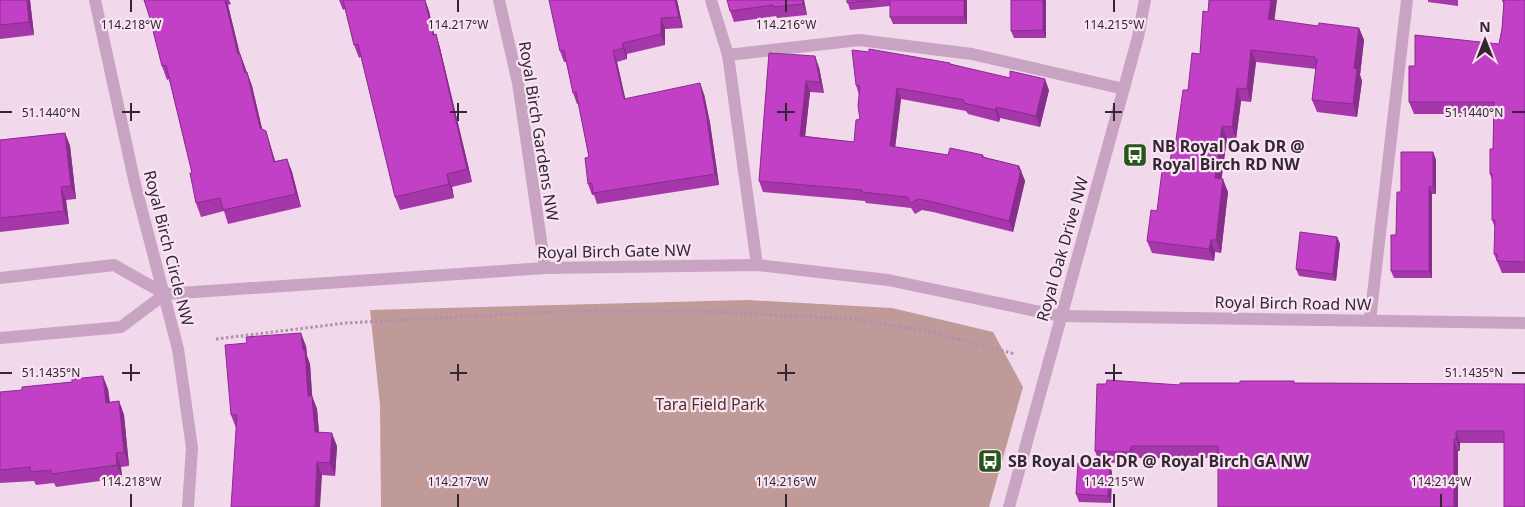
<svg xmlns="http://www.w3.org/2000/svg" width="1525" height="507" font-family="'Noto Sans',sans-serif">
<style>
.green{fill:#bf9a98}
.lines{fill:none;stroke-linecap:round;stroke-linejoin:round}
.path{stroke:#b48eae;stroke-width:3;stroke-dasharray:2.5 2.5;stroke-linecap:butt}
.minor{stroke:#c8a4c2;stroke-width:12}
.wall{fill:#a637aa}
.shaded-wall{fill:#872d8b}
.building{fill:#c140c6;stroke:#872d8b}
.ticks{fill:none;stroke:#342633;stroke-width:2}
.labels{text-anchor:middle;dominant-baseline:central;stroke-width:4.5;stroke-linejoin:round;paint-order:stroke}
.street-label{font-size:16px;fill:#342633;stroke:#f9e4f3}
.poi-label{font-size:16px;font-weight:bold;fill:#342633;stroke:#f9e4f3;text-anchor:start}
.park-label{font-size:16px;fill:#522d29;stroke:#f9e4f3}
.ticks-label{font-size:12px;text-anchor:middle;fill:#342633;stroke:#f9e4f3;stroke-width:4.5;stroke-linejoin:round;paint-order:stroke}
</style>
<rect width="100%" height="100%" fill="#f1d8ea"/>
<polygon class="green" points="748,300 892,308 993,332 1023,387 989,507 381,507 380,405 370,310"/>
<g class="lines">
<polyline class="path" points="216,339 346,323 569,311 695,311 853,319 926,331 1015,354"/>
<g class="minor">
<polyline points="95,0 135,184 178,349 192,448 188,507"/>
<polyline points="499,0 518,83 545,268"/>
<polyline points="711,0 728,55 757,265"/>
<polyline points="728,55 859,40 972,54 1124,89"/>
<polyline points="0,278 114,265 165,294"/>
<polyline points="165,294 545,268 757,265 888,280 1060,316 1525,323"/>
<polyline points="1370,320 1407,0"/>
<polyline points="0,338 121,327 165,294"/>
<polyline points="1009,507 1138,37 1145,0"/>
</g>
</g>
<g class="wall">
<polygon points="0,0 30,0 34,35 0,39"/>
<polygon points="144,0 229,0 231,4 228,5 240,54 252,86 262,129 266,131 270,144 275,161 287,159 292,172 301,207 228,224 224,211 201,217 196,203 192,173 169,79 167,80 162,66 149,15"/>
<polygon points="339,0 425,0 429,11 434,34 436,34 440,48 472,182 452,187 454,198 400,210 395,197 361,57 359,58 354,45 345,9 343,10"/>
<polygon points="677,0 683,28 665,29 665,45 627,54 627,59 617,62 625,99 704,94 710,123 719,185 597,204 594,195 592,195 588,184 589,157 579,104 577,104 573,93 566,62 564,62 560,51"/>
<polygon points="727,0 804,0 807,15 777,18 776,16 734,22 730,11"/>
<polygon points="847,0 967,0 967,24 893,24 890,17 890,6 850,10"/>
<polygon points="1046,0 1046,38 1014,38 1011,31"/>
<polygon points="1428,0 1458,0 1458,6 1428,2"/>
<polygon points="1502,0 1525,0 1525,273 1502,273 1494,254 1495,228 1492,220 1492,180 1490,174 1493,149 1494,114 1414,114 1409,102 1415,66 1499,44 1502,29 1504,6"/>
<polygon points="1208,12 1318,26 1359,28 1364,40 1360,75 1362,81 1357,117 1317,112 1312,100 1316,69 1256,62 1251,102 1241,101 1236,139 1227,138 1221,179 1228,192 1221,253 1215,252 1214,261 1152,253 1147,241 1169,172 1188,90 1200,54"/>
<polygon points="769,53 819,67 824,93 810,92 805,136 854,142 860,119 859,95 856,85 951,64 1049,90 1040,127 1000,118 999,122 968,114 966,111 901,99 895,147 948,155 983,155 984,157 1019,166 1025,181 1013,232 933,212 922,210 915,214 911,208 866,203 865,201 763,192 759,181"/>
<polygon points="65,133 70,146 76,199 66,200 69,224 0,232 0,140"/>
<polygon points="1433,152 1436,160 1436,194 1432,194 1432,278 1394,278 1391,271 1401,192"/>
<polygon points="1337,237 1340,244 1336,281 1299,276 1296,269"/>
<polygon points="306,346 307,356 310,364 312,396 317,409 319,432 337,446 335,476 322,475 236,428 231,415"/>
<polygon points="1294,381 1294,383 1525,384 1504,443 1460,443 1460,451 1458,451 1458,507 1218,458 1135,458 1135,464 1099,462 1095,451 1180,385"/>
<polygon points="108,389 110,402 119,401 124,415 129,466 121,467 122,478 56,487 54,483 36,485 34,481 0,483 0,392"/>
<polygon points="1112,472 1111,503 1079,502 1076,494"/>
</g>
<g class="shaded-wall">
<polygon points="27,0 30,0 34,35 29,22"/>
<polygon points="225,0 226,0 228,5 243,68 238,54"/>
<polygon points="425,0 429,11 437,48 433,35"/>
<polygon points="675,0 677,0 683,28 679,17"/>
<polygon points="802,0 804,0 807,15 803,4"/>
<polygon points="964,0 967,0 967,24 964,17"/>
<polygon points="1043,0 1046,0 1046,38 1043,30"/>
<polygon points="1271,0 1277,0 1273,32 1268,19"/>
<polygon points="661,18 665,29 665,45 661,34"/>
<polygon points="1359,28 1364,40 1360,75 1362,81 1357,117 1353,104 1354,68"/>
<polygon points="436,34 440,48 472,182 467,169"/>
<polygon points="623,43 627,54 627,59 623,48"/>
<polygon points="1251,50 1256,62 1251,102 1247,89"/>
<polygon points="613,51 617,62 628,110 624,99"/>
<polygon points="240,54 245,67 250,86 245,73"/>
<polygon points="815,56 819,67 824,93 820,82"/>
<polygon points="247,72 252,86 265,141 260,128"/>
<polygon points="1045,79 1049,90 1040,127 1036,116"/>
<polygon points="806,81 810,92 804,147 800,136"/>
<polygon points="700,83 704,94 710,123 719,185 715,174"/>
<polygon points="897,88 901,99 894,157 890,146"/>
<polygon points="1237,88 1241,101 1236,139 1232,127"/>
<polygon points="996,107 1000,118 999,122 995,110"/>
<polygon points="1222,126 1227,138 1220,191 1215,178"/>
<polygon points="266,131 270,144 279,175 274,162"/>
<polygon points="65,133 70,146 76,199 71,186"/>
<polygon points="1433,152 1436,160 1436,194 1433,187"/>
<polygon points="287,159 292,172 301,207 296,194"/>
<polygon points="1019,166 1025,181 1013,232 1009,221"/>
<polygon points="447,174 452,187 454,198 449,184"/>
<polygon points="1223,179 1228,192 1221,253 1216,240"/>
<polygon points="61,187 66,200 69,224 64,211"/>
<polygon points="1429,187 1432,194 1432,278 1429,271"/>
<polygon points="1337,237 1340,244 1336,281 1333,274"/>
<polygon points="1211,240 1215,252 1214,261 1209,249"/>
<polygon points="301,333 306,346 307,356 310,364 313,407 312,396 317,409 320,445 315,432 308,396"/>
<polygon points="103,376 108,389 111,416 106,403"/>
<polygon points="119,401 124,415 129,466 124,452"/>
<polygon points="1456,431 1460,443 1460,451 1456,439"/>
<polygon points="332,433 337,446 335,476 330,463"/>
<polygon points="1454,439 1458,451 1458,507 1454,507"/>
<polygon points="1131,446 1135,458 1135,464 1130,452"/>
<polygon points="116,453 121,467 122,478 117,465"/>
<polygon points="317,462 322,475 320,507 315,507"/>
<polygon points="1110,464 1112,472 1111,503 1108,496"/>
</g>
<g class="building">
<polygon points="0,0 27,0 29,22 0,25"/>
<polygon points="144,0 225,0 238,54 240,54 245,73 247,72 260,128 266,131 274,162 287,159 296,194 223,210 220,198 196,203 190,173 192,173 166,65 162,66 149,15"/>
<polygon points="343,0 425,0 433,35 436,34 467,169 447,174 449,184 395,197 358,44 354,45"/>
<polygon points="549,0 675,0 679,17 661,18 661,34 623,43 623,48 613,51 624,99 700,83 706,112 715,174 593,193 592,183 588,184 585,158 589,157 576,92 573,93 564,50 560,51"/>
<polygon points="727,0 802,0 803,4 773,7 773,5 730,11"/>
<polygon points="847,0 874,0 847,3"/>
<rect x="890" y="0" width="74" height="17"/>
<polygon points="1011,0 1043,0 1043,30 1011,31"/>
<polygon points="1209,0 1271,0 1268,19 1318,26 1319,23 1359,28 1354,68 1357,69 1353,104 1312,100 1317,59 1314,59 1315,57 1251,50 1247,89 1237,88 1232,127 1222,126 1215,178 1223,179 1216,240 1211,240 1209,249 1147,241 1151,210 1157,211 1162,171 1169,172 1172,147 1175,147 1183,90 1188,90 1192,53 1200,54 1203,11 1208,12"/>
<polygon points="1502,0 1525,0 1525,262 1497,261 1497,254 1494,254 1495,220 1492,220 1492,174 1490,174 1490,149 1493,149 1494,102 1409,102 1409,66 1415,66 1415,35 1499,44 1502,29 1504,1"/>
<polygon points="869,49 950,63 950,64 1010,78 1010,71 1045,79 1036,116 996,107 995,110 964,103 964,100 897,88 890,146 948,155 950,148 983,155 982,157 1019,166 1018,169 1021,170 1009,221 929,201 918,199 911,203 907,197 862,192 862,190 759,181 769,53 815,56 820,82 806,81 800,136 854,142 856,120 860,119 858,106 860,86 856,85 852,50 869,52"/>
<polygon points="65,133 71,186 61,187 64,211 0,218 0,140"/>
<polygon points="1401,152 1433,152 1433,187 1429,187 1429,271 1391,271 1391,235 1396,235 1397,192 1401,192"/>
<polygon points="1300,232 1337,237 1333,274 1296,269"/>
<polygon points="301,333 303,350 305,350 308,396 312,396 315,432 332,433 330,463 317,462 315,507 231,507 237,415 231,415 225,345 247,343 246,337"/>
<polygon points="103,376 106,403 119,401 124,452 116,453 117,465 51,474 51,470 31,472 30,467 0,470 0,392 22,390 22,387 72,382 72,379"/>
<polygon points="1107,380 1180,385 1180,383 1240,383 1240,381 1294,381 1294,383 1525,384 1525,507 1504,507 1504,431 1456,431 1456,439 1454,439 1454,507 1218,507 1218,446 1131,446 1130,452 1095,451 1097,384 1106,384"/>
<polygon points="1078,463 1110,464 1108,496 1076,494"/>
</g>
<path class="ticks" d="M 131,0 L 131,12M 458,0 L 458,12M 786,0 L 786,12M 1114,0 L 1114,12M 131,103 L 131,121M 458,103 L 458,121M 786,103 L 786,121M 1114,103 L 1114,121M 0,112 L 12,112M 122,112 L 140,112M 450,112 L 467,112M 777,112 L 795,112M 1105,112 L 1122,112M 1512,112 L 1525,112M 131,364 L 131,381M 458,364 L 458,381M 786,364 L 786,381M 1114,364 L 1114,381M 0,373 L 12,373M 122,373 L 140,373M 450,373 L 467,373M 777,373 L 795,373M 1105,373 L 1122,373M 1512,373 L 1525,373M 131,494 L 131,507M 458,494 L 458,507M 786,494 L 786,507M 1114,494 L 1114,507M 1441,494 L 1441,507"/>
<defs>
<symbol id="bus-square" viewBox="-11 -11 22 22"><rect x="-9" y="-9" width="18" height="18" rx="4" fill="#28551b" stroke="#f9e4f3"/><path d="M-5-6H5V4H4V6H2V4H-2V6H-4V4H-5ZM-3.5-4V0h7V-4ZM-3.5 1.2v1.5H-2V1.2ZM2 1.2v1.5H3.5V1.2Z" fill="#fff"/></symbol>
</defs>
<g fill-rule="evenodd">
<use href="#bus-square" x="1121" y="141" width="28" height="28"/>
<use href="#bus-square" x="976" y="447" width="28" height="28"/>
</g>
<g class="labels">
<g class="street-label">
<text transform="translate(539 131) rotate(81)">Royal Birch Gardens NW</text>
<text transform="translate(169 248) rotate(76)">Royal Birch Circle NW</text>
<text transform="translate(1062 249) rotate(-74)">Royal Oak Drive NW</text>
<text transform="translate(614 251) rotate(-1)">Royal Birch Gate NW</text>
<text transform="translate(1293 303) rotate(1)">Royal Birch Road NW</text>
</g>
<g class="poi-label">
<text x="1152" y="146">NB Royal Oak DR @<tspan x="1152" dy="18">Royal Birch RD NW</tspan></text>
<text x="1008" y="461">SB Royal Oak DR @ Royal Birch GA NW</text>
</g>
<g class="park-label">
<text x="710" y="404">Tara Field Park</text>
</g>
</g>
<g class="ticks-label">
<text x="131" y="29">114.218°W</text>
<text x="458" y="29">114.217°W</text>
<text x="786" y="29">114.216°W</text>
<text x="1114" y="29">114.215°W</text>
<text x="51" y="117">51.1440°N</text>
<text x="1474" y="117">51.1440°N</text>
<text x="51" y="377">51.1435°N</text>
<text x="1474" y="377">51.1435°N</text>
<text x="131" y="486">114.218°W</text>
<text x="458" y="486">114.217°W</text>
<text x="786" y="486">114.216°W</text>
<text x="1114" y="486">114.215°W</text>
<text x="1441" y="486">114.214°W</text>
</g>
<g transform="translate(1485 40)" stroke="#f9e4f3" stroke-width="4" paint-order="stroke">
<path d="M0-4L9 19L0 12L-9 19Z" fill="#342633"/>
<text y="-8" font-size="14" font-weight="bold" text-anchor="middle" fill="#342633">N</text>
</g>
</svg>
